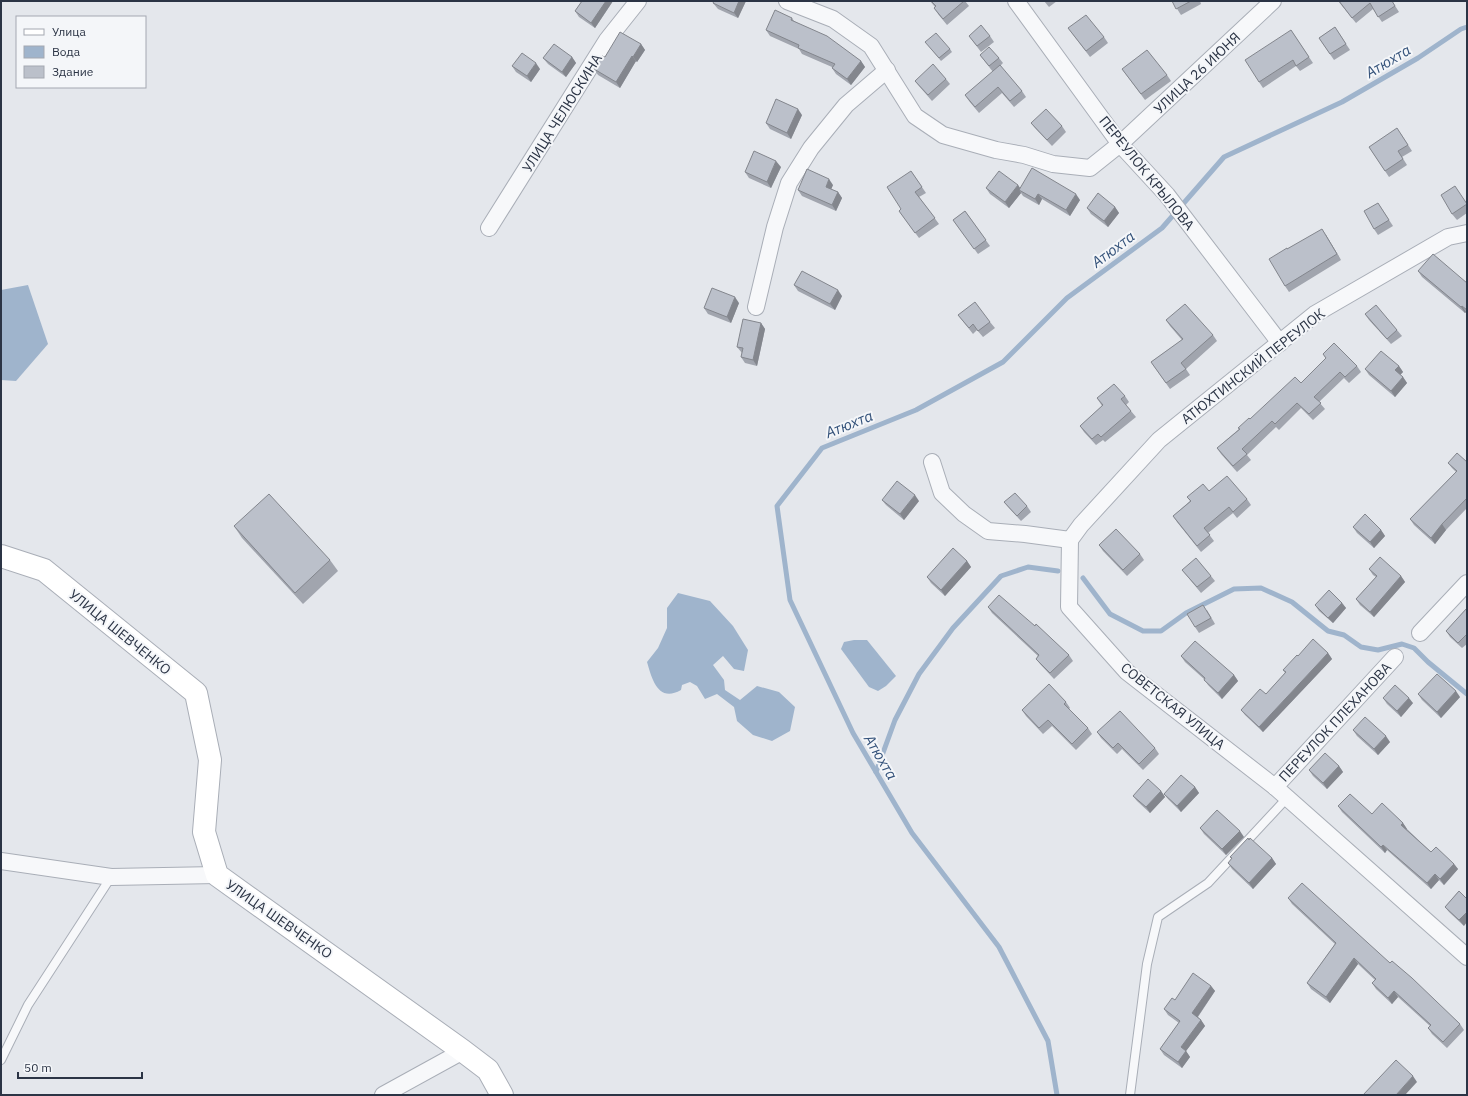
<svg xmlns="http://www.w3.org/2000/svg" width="1468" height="1096" font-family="'IBM Plex Sans',sans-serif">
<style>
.water{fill:#9fb4cc}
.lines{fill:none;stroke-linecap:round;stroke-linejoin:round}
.stream{stroke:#9fb4cc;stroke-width:5}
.lane-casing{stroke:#a9aeb7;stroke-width:10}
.street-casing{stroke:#a9aeb7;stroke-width:18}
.secondary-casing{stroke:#a9aeb7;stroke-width:24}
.lane{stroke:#f7f8fa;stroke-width:8}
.street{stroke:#f7f8fa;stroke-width:16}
.secondary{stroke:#fff;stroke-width:22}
.wall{fill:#a1a5ae}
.shaded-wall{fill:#83868d}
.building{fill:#bbc0ca;stroke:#83868d}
.labels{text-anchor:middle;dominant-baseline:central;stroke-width:4;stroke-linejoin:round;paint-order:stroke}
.street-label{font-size:14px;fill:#2b3445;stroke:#f4f6f9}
.water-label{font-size:15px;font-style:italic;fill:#34527a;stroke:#f4f6f9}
</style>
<rect width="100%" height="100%" fill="#e4e7ec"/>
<g class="water">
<polygon points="28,285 48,344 16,381 1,380 1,290"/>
<path d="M 678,593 L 710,601 L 733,626 L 748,650 L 744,671 L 734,669 L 723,656 L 713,665 L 724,680 L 725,690 L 740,700 L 757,686 L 779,692 L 795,707 L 790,731 L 772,741 L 753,735 L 737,721 L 734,707 L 717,694 L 705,699 L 697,686 L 690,682 L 682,685 L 681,690 C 658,703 652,679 647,662 L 658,648 L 667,628 L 667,608 Z"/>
<polygon points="854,640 867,640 896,676 886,686 878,691 869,687 841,649 844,642"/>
</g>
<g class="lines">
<g class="stream">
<polyline points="1083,578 1110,614 1143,631 1161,631 1186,613 1234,589 1261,588 1292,602 1328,631 1344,635 1361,647 1378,650 1402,644 1414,648 1428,662 1467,694"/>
<polyline points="876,772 895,720 919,674 953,628 1001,576 1028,567 1058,571"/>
<polyline points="1057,1095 1048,1041 999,947 912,833 853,733 790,600 777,506 822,448 916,410 1003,362 1067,298 1162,228 1224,157 1342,102 1418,58 1461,29 1467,27"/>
</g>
<defs>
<g id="lane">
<polyline points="1,1060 28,1005 111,877"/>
<polyline points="1130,1095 1147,964 1158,917 1208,883 1287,798"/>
</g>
<g id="street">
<polyline points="787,1 833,19 871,46 915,116 943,135 996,150 1024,155 1053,164 1090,168 1120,144 1273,1"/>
<polyline points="1016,1 1120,144 1167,195 1280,343"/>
<polyline points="489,228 607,40 638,1"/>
<polyline points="756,307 775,227 789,183 811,148 846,105 887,70"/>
<polyline points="932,462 942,493 964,514 988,531 1025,534 1070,540"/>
<polyline points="1070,540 1069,607 1127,672 1275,787 1467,957"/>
<polyline points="1070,540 1081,525 1159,440 1315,314 1448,237 1467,233"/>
<polyline points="1420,633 1467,583"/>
<polyline points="1275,787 1395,657"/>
<polyline points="1,861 111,877 217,875"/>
<polyline points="383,1095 463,1051"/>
</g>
<polyline id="secondary" points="1,556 44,570 196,693 210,760 204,832 217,875 463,1051 488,1070 502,1095"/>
</defs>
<use href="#lane" class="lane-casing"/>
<use href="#street" class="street-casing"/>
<use href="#secondary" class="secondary-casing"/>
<use href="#lane" class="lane"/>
<use href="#street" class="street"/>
<use href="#secondary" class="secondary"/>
</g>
<g class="wall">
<polygon points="582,1 613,1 595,28 579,17 575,11"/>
<polygon points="714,1 746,1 738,18 718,9 713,3"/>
<polygon points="930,1 965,1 969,6 947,25 938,14 934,8 935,7"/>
<polygon points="1044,1 1057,1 1049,7"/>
<polygon points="1172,1 1200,1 1201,4 1181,15"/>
<polygon points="1338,1 1392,1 1399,12 1382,22 1373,9 1356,23"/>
<polygon points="792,18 794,21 861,61 865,67 851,85 836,74 832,68 832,67 802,54 799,49 770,36 766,30"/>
<polygon points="1335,27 1350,50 1334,60 1319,38"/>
<polygon points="1068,28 1104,37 1108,43 1090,57"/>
<polygon points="1291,30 1313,63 1300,71 1296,66 1263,88 1259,82"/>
<polygon points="969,36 990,36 994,42 981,52"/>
<polygon points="641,44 645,50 637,62 636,61 620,88 598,75 594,69 605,57"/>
<polygon points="928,45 950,49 952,52 941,61"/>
<polygon points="980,55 999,58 1003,63 1000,66 1022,91 1026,97 1014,107 1002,93 979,113 969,101 965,95 993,72"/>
<polygon points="572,57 576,63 566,77 548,64 543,58"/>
<polygon points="512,66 540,69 531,82 516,72"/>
<polygon points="1122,69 1167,75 1171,81 1145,100"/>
<polygon points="946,79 950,84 932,101 919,86 915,81"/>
<polygon points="802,115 791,139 770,129 766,123"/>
<polygon points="1031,123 1062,126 1066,132 1052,146 1035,128"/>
<polygon points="1401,134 1412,151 1402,157 1407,165 1389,177 1369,147"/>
<polygon points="781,167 771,188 749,178 745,172"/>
<polygon points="911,171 926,193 919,197 939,224 919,238 899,211 901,209"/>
<polygon points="833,185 831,189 838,192 842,198 836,211 802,196 798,190"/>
<polygon points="1018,185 1020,188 1080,200 1070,216 1042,199 1039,205 1023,196 1021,193 1009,208 990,194 986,188"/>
<polygon points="1378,203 1393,226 1378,235 1374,229"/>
<polygon points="1467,203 1467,213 1457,220 1452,214"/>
<polygon points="1115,207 1119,213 1108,227 1091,214 1087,208"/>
<polygon points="965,211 990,246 978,254 953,220"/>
<polygon points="1326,235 1341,260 1289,292 1285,286 1287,249"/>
<polygon points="1418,271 1467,283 1467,313 1466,312 1465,313 1422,277"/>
<polygon points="794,285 842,296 835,310 798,291"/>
<polygon points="739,303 731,323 708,314 704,308"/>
<polygon points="1365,314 1397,330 1402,336 1391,344 1369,320"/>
<polygon points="958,315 990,322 995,328 983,337 977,330 973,334"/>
<polygon points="1166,320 1213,335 1217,341 1186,369 1190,375 1170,389 1151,362 1182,340 1170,326"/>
<polygon points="761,323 765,329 757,366 745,363 741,357 742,353 737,347"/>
<polygon points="1323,354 1357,366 1361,372 1349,383 1344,378 1319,402 1325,409 1313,420 1301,408 1279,430 1276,427 1247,455 1251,460 1237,472 1221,454 1217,448 1239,429 1250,419 1301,383 1326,359"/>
<polygon points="1399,366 1403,372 1400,375 1403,377 1407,383 1395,397 1369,375 1365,369"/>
<polygon points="1125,396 1129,402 1126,405 1136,417 1105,442 1103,440 1096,445 1084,432 1080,426 1102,406 1097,398"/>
<polygon points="1467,462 1467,508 1446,530 1435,544 1414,525 1410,519 1456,472 1452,468 1448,463"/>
<polygon points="1209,491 1247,499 1251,505 1237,518 1233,513 1208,533 1214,541 1201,552 1177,522 1173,516 1190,501 1187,497"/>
<polygon points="882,500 919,501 904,520 886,505"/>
<polygon points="1004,502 1027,506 1031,512 1021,521 1009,508"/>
<polygon points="234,526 330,560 338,571 303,604 242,538"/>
<polygon points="1353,527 1381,530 1385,536 1374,548 1357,533"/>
<polygon points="1099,545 1140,554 1144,560 1127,576 1103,551"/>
<polygon points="967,561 971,567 945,596 931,583 927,577"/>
<polygon points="1369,569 1401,576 1405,582 1374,617 1360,605 1356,599 1376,577 1373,575"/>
<polygon points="1182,570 1211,576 1215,581 1201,593 1187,576"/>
<polygon points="1342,603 1346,608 1333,623 1319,611 1315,605"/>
<polygon points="988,607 1035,626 1069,655 1073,661 1054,679 1040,664 1036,659 1038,656 992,613"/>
<polygon points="1467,608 1467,644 1462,648 1450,637 1446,631"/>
<polygon points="1207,610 1215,624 1199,633 1195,627"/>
<polygon points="1328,653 1332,659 1263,732 1245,715 1241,710 1266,694 1285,673 1283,670"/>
<polygon points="1181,656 1234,675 1238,681 1222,699 1208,685 1204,679 1185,662"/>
<polygon points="1418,694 1460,697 1441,718 1422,700"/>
<polygon points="1383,698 1413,703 1401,717 1387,704"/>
<polygon points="1066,702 1070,708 1069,709 1088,728 1092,734 1076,750 1052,726 1043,734 1026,716 1022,710"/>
<polygon points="1353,730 1390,742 1378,755 1357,736"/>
<polygon points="1097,732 1155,748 1159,754 1143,770 1122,749 1117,754 1101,738"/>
<polygon points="1339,766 1343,772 1327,789 1313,776 1309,770"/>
<polygon points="1195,787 1199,793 1181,812 1168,799 1164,794"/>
<polygon points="1161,791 1165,797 1150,813 1137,801 1133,796"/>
<polygon points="1338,806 1372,814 1403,823 1407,829 1431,852 1454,864 1458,869 1444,885 1439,880 1431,889 1387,850 1385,853 1342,812"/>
<polygon points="1200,828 1244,837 1226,855 1204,834"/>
<polygon points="1230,857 1272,858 1276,864 1253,889 1232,869 1228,863 1232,859"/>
<polygon points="1459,891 1464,926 1449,912 1445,907"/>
<polygon points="1288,898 1390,963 1460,1024 1464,1030 1447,1048 1432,1034 1428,1028 1430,1026 1398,997 1392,1004 1376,989 1372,983 1375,980 1358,964 1330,1003 1311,989 1307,983 1335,944 1292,904"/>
<polygon points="1211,986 1215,991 1198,1017 1201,1020 1205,1026 1186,1051 1190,1057 1182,1068 1164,1055 1160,1049 1179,1023 1168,1015 1164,1009 1175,1000"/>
</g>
<g class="shaded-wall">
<polygon points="606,1 613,1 595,28 591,23"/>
<polygon points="739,1 746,1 738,18 734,13"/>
<polygon points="641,44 645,50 637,62 633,57"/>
<polygon points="632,56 636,61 620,88 616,82"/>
<polygon points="572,57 576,63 566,77 562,72"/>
<polygon points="861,61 865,67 851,85 847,79"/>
<polygon points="536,63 540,69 531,82 527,76"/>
<polygon points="798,109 802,115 791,139 787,133"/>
<polygon points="776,161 781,167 771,188 767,182"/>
<polygon points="829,179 833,185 830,192 826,187"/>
<polygon points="1018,185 1022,191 1019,190 1021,193 1009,208 1005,202"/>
<polygon points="838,192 842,198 836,211 832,205"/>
<polygon points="1038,194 1042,199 1039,205 1035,199"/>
<polygon points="1076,194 1080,200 1070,216 1066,210"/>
<polygon points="1115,207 1119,213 1108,227 1104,221"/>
<polygon points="1322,229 1326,235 1341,260 1337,254"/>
<polygon points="838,290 842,296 835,310 830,304"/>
<polygon points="735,297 739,303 731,323 727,317"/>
<polygon points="1462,306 1466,312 1465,313 1461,307"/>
<polygon points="761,323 765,329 757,366 753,360"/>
<polygon points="1399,366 1403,372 1399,376 1395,370"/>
<polygon points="1403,377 1407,383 1395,397 1391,391"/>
<polygon points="915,495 919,501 904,520 900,514"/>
<polygon points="1442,524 1446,530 1435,544 1431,538"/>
<polygon points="1381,530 1385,536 1374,548 1370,542"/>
<polygon points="967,561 971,567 945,596 941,590"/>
<polygon points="1401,576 1405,582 1374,617 1370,612"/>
<polygon points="1342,603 1346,608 1333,623 1328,618"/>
<polygon points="1328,653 1332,659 1263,732 1259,727"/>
<polygon points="1234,675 1238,681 1222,699 1218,693"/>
<polygon points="1456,691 1460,697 1441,718 1437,712"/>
<polygon points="1409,698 1413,703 1401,717 1397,711"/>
<polygon points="1386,736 1390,742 1378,755 1374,749"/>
<polygon points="1339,766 1343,772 1327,789 1323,783"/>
<polygon points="1195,787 1199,793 1181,812 1177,806"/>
<polygon points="1161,791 1165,797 1150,813 1146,807"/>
<polygon points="1403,823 1407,829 1406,830 1401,825"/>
<polygon points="1240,831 1244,837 1226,855 1222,849"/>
<polygon points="1383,845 1387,850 1385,853 1381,847"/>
<polygon points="1272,858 1276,864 1253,889 1249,883"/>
<polygon points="1454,864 1458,869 1444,885 1440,879"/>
<polygon points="1435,874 1439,880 1431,889 1427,883"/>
<polygon points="1467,912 1467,922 1464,926 1459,920"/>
<polygon points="1354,958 1358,964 1330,1003 1326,997"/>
<polygon points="1211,986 1215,991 1196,1019 1192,1013"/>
<polygon points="1394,991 1398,997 1392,1004 1388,998"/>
<polygon points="1201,1020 1205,1026 1186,1051 1190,1057 1182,1068 1178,1062 1181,1047"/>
<polygon points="1413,1076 1417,1082 1405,1095 1396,1095"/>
</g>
<g class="building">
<polygon points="582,1 606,1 591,23 575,11"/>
<polygon points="714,1 739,1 734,13 713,3"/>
<polygon points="931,1 964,1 943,19 934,8 936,6"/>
<polygon points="1172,1 1191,1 1176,9"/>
<polygon points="1339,1 1392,1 1395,6 1378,17 1370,3 1352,18"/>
<polygon points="775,10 792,18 791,20 827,36 861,61 847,79 832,68 835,64 798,48 799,45 766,30"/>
<polygon points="1086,15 1104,37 1086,51 1068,28"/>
<polygon points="981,25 990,36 977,46 969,36"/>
<polygon points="1335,27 1346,44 1330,54 1319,38"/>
<polygon points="1291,30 1309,57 1296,66 1293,60 1259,82 1245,60"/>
<polygon points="620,32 641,44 633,57 632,56 616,82 594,69 602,56 605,57"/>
<polygon points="936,33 950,49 939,58 925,42"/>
<polygon points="554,44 572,57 562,72 543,58"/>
<polygon points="989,47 999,58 989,66 980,55"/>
<polygon points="1147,50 1167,75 1141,94 1122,69"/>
<polygon points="522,53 536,63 527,76 512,66"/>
<polygon points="933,64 946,79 928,95 915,81"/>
<polygon points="1000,65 1022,91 1010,101 998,87 975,107 965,95"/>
<polygon points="776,99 798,109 787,133 766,123"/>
<polygon points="1046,109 1062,126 1047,140 1031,123"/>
<polygon points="1397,128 1408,145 1398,151 1403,159 1385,171 1369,147"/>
<polygon points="754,151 776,161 767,182 745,172"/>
<polygon points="1032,168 1076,194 1066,210 1038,194 1035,199 1019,190"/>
<polygon points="807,169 829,179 826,187 838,192 832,205 798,190"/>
<polygon points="911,171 922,187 915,192 935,218 915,233 899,211 901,209 887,187"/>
<polygon points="999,171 1018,185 1005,202 986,188"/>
<polygon points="1455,186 1467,204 1452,214 1441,195"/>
<polygon points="1098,193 1115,207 1104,221 1087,208"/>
<polygon points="1378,203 1389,220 1374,229 1364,211"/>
<polygon points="965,211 986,240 974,249 953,220"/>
<polygon points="1322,229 1337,254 1285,286 1269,259 1287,248 1287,249"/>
<polygon points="1433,254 1467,283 1467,310 1462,306 1461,307 1418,271"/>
<polygon points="802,271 838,290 830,304 794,285"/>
<polygon points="712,288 735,297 727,317 704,308"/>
<polygon points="975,302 990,322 978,331 973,324 969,328 958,315"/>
<polygon points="1185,304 1213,335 1181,363 1186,369 1166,383 1151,362 1183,339 1166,320"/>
<polygon points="1376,305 1397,330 1387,339 1365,314"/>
<polygon points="743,319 761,323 753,360 741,357 743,348 737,347"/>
<polygon points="1334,343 1357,366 1345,377 1340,372 1314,397 1321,403 1309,414 1297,403 1275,424 1272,421 1242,449 1247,454 1233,466 1217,448 1240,429 1238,428 1249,418 1250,419 1295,377 1301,383 1326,358 1323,354"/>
<polygon points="1381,351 1399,366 1395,370 1403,377 1391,391 1365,369"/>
<polygon points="1114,384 1125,396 1121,399 1131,411 1101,437 1098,434 1092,439 1080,426 1103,405 1097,398"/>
<polygon points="1457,453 1467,462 1467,498 1442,524 1431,538 1410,519 1457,471 1448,463"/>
<polygon points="1227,476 1247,499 1233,512 1229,507 1204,528 1210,535 1197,546 1173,516 1191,501 1187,497 1203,484 1209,491"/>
<polygon points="897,481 915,495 900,514 882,500"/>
<polygon points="1015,493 1027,506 1017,516 1004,502"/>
<polygon points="269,494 330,560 295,593 234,526"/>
<polygon points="1365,514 1381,530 1370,542 1353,527"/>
<polygon points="1116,529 1140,554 1123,570 1099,545"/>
<polygon points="953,548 967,561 941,590 927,577"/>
<polygon points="1380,557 1401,576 1370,612 1356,599 1377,576 1369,569"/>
<polygon points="1196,558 1211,576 1197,587 1182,570"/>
<polygon points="1329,590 1342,603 1328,618 1315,605"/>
<polygon points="999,595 1035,626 1036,624 1069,655 1050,673 1036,659 1039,655 988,607"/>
<polygon points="1203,605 1211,618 1195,627 1187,614"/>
<polygon points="1467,608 1467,634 1458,643 1446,631"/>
<polygon points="1313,639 1328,653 1259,727 1241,710 1260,689 1266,694 1286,672 1283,670 1297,655 1298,656"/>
<polygon points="1195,641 1234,675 1218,693 1204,680 1205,678 1181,656"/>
<polygon points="1437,674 1456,691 1437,712 1418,694"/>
<polygon points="1049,684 1066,702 1064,704 1088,728 1072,744 1048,720 1039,728 1022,710"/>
<polygon points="1395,685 1409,698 1397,711 1383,698"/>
<polygon points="1120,711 1155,748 1139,764 1118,743 1113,748 1097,732"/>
<polygon points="1365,717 1386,736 1374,749 1353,730"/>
<polygon points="1325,753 1339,766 1323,783 1309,770"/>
<polygon points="1181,775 1195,787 1177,806 1164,794"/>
<polygon points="1148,779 1161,791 1146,807 1133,796"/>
<polygon points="1350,794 1372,814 1382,803 1403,823 1401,825 1431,852 1436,847 1454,864 1440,879 1435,874 1427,883 1383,845 1381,847 1338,806"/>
<polygon points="1217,810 1240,831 1222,849 1200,828"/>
<polygon points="1248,838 1249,840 1250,838 1272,858 1249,883 1228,863 1232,858 1230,857"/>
<polygon points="1302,883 1390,963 1392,961 1412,978 1460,1024 1443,1042 1428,1028 1431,1025 1394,991 1388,998 1372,983 1376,979 1354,958 1326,997 1307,983 1336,943 1288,898"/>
<polygon points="1459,891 1467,899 1467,912 1459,920 1445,907"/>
<polygon points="1193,973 1211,986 1192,1013 1201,1020 1181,1047 1186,1051 1178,1062 1160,1049 1180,1021 1164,1009 1172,998 1175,1000"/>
<polygon points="1396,1060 1413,1076 1396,1095 1363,1095"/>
</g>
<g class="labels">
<g class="street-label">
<text transform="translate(1197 73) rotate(-43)">УЛИЦА 26 ИЮНЯ</text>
<text transform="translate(562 113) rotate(-58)">УЛИЦА ЧЕЛЮСКИНА</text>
<text transform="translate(1147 173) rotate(51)">ПЕРЕУЛОК КРЫЛОВА</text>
<text transform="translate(1253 366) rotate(-38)">АТЮХТИНСКИЙ ПЕРЕУЛОК</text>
<text transform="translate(120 632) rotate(39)">УЛИЦА ШЕВЧЕНКО</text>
<text transform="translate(1173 706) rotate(39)">СОВЕТСКАЯ УЛИЦА</text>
<text transform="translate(1335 722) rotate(-47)">ПЕРЕУЛОК ПЛЕХАНОВА</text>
<text transform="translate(279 919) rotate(35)">УЛИЦА ШЕВЧЕНКО</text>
</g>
<g class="water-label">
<text transform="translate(1388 61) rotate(-31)">Атюхта</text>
<text transform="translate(1113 249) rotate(-37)">Атюхта</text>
<text transform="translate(849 424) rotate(-22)">Атюхта</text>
<text transform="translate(881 757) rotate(59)">Атюхта</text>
</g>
</g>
<rect width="1468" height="1096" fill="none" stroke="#2b3445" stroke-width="4"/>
<rect x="16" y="16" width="130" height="72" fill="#f4f6f9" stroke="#a4a8b1"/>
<rect x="24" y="29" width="20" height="6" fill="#ffffff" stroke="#a4a8b1"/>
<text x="52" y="36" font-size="12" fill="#2b3445">Улица</text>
<rect x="24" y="46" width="20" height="12" fill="#9fb4cc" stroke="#a4a8b1"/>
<text x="52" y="56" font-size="12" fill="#2b3445">Вода</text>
<rect x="24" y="66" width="20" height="12" fill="#bbc0ca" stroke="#a4a8b1"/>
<text x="52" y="76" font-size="12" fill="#2b3445">Здание</text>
<path d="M18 1072v6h124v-6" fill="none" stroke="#2b3445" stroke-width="2"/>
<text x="24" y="1072" font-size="12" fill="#2b3445" stroke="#f4f6f9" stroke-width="3" paint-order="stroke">50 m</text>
</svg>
